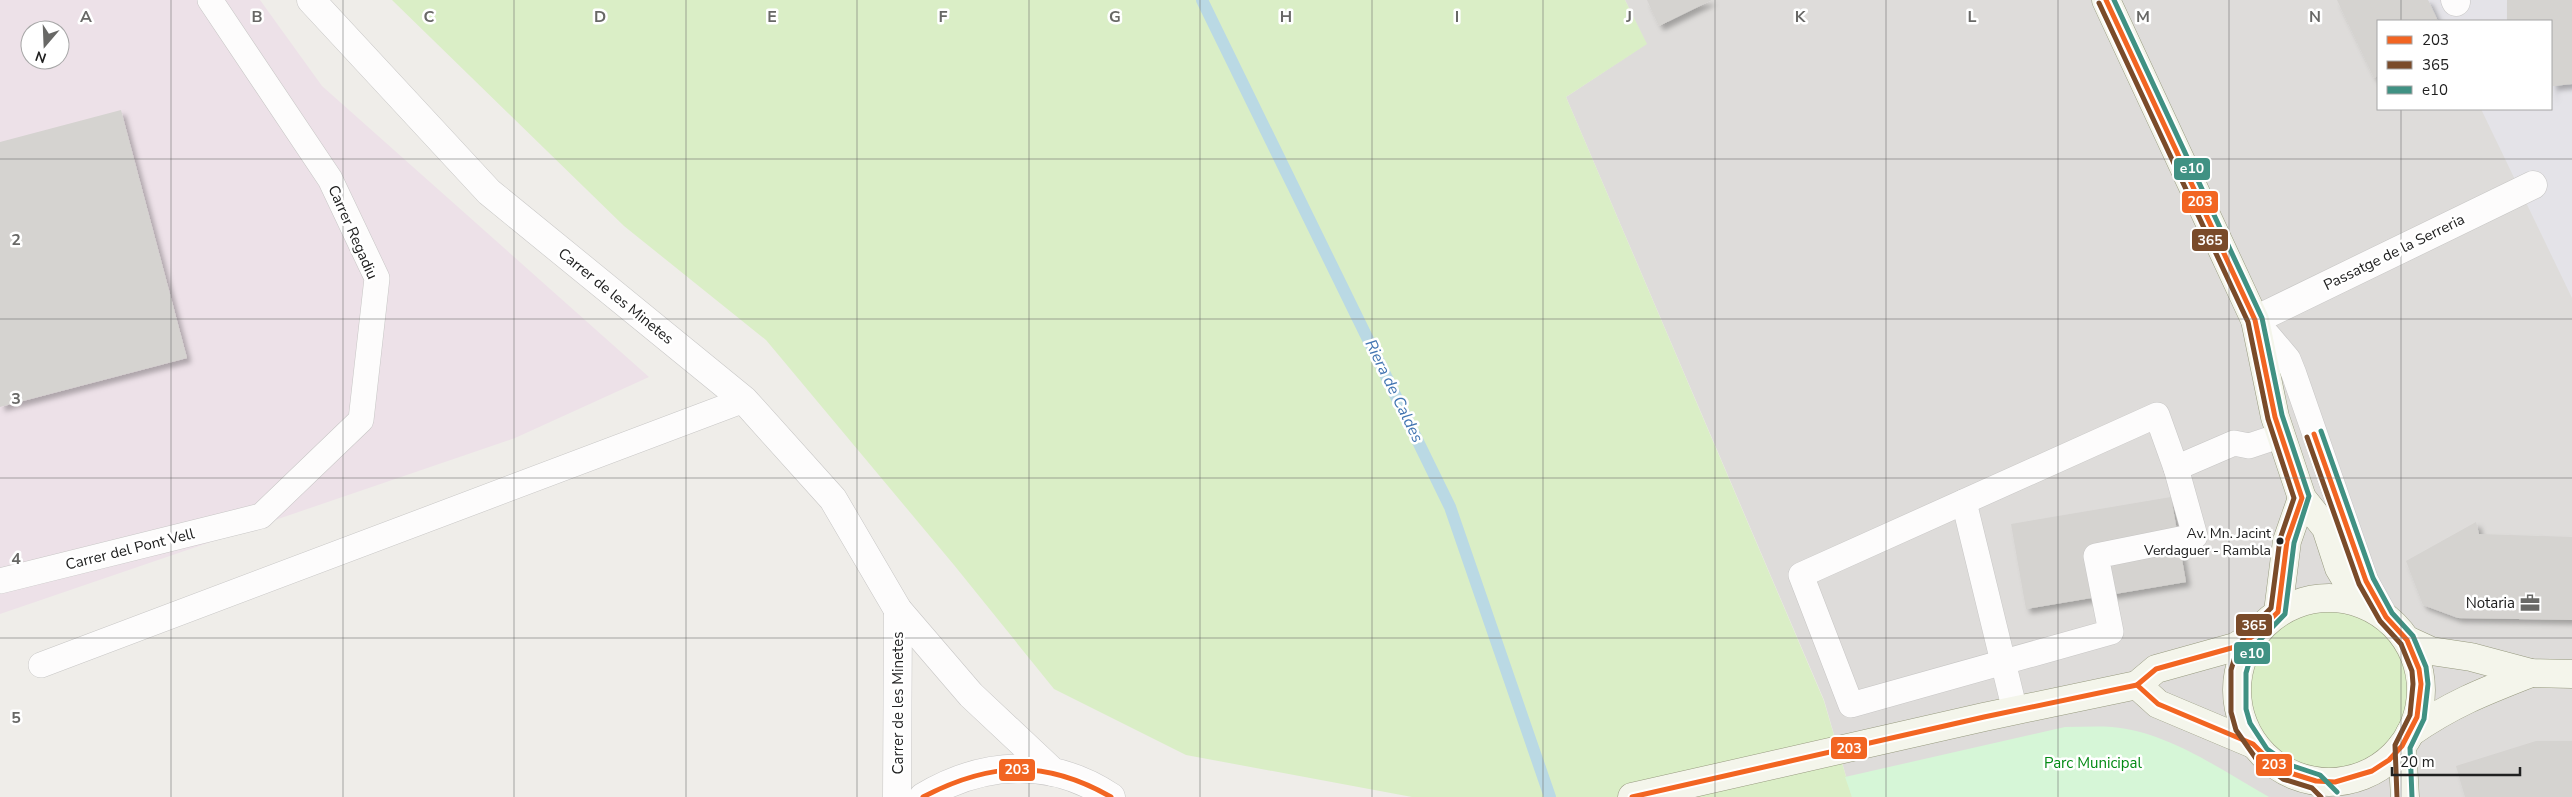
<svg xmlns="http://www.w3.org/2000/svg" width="2572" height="797" font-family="'Nunito Sans',sans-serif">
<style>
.residential{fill:#dedcda;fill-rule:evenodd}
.industrial{fill:#ede1e8;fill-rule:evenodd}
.grass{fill:#daeec6}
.park{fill:#d6f6d7}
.plaza{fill:#e4e3e8}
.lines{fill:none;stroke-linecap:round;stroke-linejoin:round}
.stream{stroke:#bad9e4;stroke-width:12}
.building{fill:#d5d3d0;filter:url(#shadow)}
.lane-casing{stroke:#c7c6c5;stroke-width:26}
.street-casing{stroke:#c7c6c5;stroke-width:29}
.secondary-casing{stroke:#979a7f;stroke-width:29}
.lane{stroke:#fdfcfc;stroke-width:25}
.street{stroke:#fdfcfc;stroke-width:28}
.secondary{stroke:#f4f5eb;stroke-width:28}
.bus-1-casing{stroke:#fff;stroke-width:9}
.bus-2-casing{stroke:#fff;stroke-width:9}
.bus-3-casing{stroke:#fff;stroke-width:9}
.bus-1{stroke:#f26522;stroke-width:5}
.bus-2{stroke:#7a4b2a;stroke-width:5}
.bus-3{stroke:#409183;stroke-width:5}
.grid{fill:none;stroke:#686866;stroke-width:1;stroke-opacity:0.55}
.bus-dot{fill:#202020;stroke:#fff;stroke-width:2}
.labels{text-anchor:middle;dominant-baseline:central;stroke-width:5;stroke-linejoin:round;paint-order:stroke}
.bus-label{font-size:14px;fill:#202020;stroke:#fff;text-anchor:end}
.street-label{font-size:15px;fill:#202020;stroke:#fff}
.poi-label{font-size:15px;fill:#202020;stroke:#fff;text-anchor:end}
.park-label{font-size:15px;fill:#038a14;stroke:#fff}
.water-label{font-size:16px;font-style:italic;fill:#4174b1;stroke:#fff}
.grid-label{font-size:16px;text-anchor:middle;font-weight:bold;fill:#686866;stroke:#fff;stroke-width:5;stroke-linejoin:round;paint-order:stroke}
.line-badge{stroke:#fff;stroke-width:2}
.badge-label{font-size:14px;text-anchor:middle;font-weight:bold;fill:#fff}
</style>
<defs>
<filter id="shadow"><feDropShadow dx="4.5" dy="4.5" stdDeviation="2.5" flood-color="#0004"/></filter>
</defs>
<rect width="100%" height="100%" fill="#efede9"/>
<path class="residential" d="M 1625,0 L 2572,0 L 2572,797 L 1852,797 L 1824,700 L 1566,97 L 1646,44 ZM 2378,21 L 2551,21 L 2551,109 L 2378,109 Z"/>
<path class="industrial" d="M 0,0 L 260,0 L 322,86 L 649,377 L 515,438 L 0,614 ZM 30,30 L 60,30 L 60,60 L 30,60 Z"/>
<g class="grass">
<polygon points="392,0 1625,0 1647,44 1566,97 1824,701 1852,797 1412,797 1186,755 1054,689 954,565 766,340 624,226"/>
<circle cx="2328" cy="690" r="92"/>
</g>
<path class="park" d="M 2065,727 C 2081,727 2097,726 2112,727 C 2169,732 2221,770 2269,797 L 1852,797 L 1845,777 Z"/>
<g class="plaza">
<polygon points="2428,0 2507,0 2507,21 2438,21"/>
<polygon points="2572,84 2572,298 2481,109 2551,109 2553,86"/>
</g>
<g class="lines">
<polyline class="stream" points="1202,0 1450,507 1550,797"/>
</g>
<g class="building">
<polygon points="1647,0 1712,0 1659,26"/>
<polygon points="2337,0 2428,0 2438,21 2378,21 2378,76 2374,78"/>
<polygon points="2507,0 2572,0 2572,84 2553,86 2552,100 2551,21 2507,21"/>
<polygon points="121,110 187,358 0,407 0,142"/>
<polygon points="2171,497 2186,582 2026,609 2011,524"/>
<polygon points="2476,522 2479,534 2572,537 2572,620 2458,618 2423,605 2406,561"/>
<polygon points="2536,741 2572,741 2572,797 2465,797 2456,766"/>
</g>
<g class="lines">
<defs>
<g id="lane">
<polyline points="2255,320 2288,359 2294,374 2366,581 2386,617"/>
<polygon points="2157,415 2176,468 2195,536 2096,556 2111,632 1851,705 1801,575"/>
<polyline points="2176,468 2234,443 2249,446 2282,435"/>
<polyline points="1964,502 2015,711"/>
<polyline points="0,581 261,516 361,420 377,278 330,179 210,0"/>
<polyline points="41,665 744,400"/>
</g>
<g id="street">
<polyline points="311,0 489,192 744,400 833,499 898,610 971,695 1053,772"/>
<polyline points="2455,0 2456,2"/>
<polyline points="2255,320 2533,185"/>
<polyline points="897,797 898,610"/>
<path d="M 923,797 C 983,761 1051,757 1111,797"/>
</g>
<g id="secondary">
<polyline points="2106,0 2255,320 2275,417 2302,498 2326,528 2339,568 2359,602"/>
<circle cx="2329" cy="690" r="92"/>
<polyline points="2278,612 2287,541 2302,498"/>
<polyline points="2407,640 2431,651 2471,657 2531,673 2572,674"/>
<polyline points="2137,685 2158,704 2253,744"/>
<path d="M 2410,733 C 2451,704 2485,691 2531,673"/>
<polyline points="2402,746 2405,797"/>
<polyline points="1632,797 1984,717 2137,685 2156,669 2235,647 2253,636"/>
</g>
</defs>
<use href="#lane" class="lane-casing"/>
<use href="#street" class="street-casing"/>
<use href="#secondary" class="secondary-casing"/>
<use href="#lane" class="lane"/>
<use href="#street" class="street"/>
<use href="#secondary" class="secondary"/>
<defs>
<g id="bus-1">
<polyline points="2137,685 2158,704 2253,744 2273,764 2287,772 2316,781 2335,782 2372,771 2389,760 2402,746 2417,717 2421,684 2419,669 2407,640 2386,617 2366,581 2314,434"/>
<path d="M 923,797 C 990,762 1044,759 1111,797"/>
<polyline points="1632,797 1984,717 2137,685 2156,669 2235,647 2253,636 2278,612 2287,541 2302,498 2275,417 2255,320 2106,0"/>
</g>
<g id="bus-2">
<polyline points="2099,3 2248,322 2268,419 2294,498 2280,539 2271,608 2247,632 2237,650 2231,670 2231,712 2236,730 2257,760 2283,779 2312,788 2321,797"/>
<polyline points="2307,437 2359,584 2380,621 2401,644 2412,671 2413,684 2410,715 2395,745 2397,797"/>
</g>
<g id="bus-3">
<polyline points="2114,0 2262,318 2282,415 2309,496 2294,543 2285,614 2259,641 2251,656 2246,673 2246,709 2250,723 2267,749 2290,765 2320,775 2337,792"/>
<polyline points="2321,431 2373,578 2392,613 2413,636 2426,667 2428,684 2424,719 2410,748 2412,797"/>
</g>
</defs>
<use href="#bus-1" class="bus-1-casing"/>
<use href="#bus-2" class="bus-2-casing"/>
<use href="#bus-3" class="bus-3-casing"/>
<use href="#bus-1" class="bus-1"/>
<use href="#bus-2" class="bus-2"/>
<use href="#bus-3" class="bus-3"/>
</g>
<path class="grid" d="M 171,0 L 171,797M 343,0 L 343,797M 514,0 L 514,797M 686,0 L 686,797M 857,0 L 857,797M 1029,0 L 1029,797M 1200,0 L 1200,797M 1372,0 L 1372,797M 1543,0 L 1543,797M 1715,0 L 1715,797M 1886,0 L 1886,797M 2058,0 L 2058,797M 2229,0 L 2229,797M 2401,0 L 2401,21M 2401,109 L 2401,797M 0,159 L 2572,159M 0,319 L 2572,319M 0,478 L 2572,478M 0,638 L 2572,638"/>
<defs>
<symbol id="office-bare" viewBox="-9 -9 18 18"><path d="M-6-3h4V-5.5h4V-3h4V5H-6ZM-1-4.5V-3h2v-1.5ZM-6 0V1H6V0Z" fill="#686866" stroke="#fff" stroke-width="2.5" paint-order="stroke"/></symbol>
</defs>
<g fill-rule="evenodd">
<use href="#office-bare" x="2516" y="589" width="28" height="28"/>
</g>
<circle class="bus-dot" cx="2280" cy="541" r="4.5"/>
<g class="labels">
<g class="bus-label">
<text x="2271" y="533">Av. Mn. Jacint<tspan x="2271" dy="17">Verdaguer - Rambla</tspan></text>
</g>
<g class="street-label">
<text transform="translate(353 232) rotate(66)">Carrer Regadiu</text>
<text transform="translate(2394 252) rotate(-26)">Passatge de la Serreria</text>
<text transform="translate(616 296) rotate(39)">Carrer de les Minetes</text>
<text transform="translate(130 549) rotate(-14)">Carrer del Pont Vell</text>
<text transform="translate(898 703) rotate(-90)">Carrer de les Minetes</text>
</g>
<g class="poi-label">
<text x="2515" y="603">Notaria</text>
</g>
<g class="park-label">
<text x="2093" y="763">Parc Municipal</text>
</g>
<g class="water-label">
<text transform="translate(1394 391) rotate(64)">Riera de Caldes</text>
</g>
</g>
<g class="grid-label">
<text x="86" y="22">A</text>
<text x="257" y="22">B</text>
<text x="429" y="22">C</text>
<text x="600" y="22">D</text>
<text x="772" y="22">E</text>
<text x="943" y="22">F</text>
<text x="1115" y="22">G</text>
<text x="1286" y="22">H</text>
<text x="1457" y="22">I</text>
<text x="1629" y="22">J</text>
<text x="1800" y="22">K</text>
<text x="1972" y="22">L</text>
<text x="2143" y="22">M</text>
<text x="2315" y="22">N</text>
<text x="16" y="245">2</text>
<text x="16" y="404">3</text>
<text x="16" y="564">4</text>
<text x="16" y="723">5</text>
</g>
<g class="line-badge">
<rect x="2173" y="157" width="38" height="24" rx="5" fill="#409183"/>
<rect x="2181" y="190" width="38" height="24" rx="5" fill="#f26522"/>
<rect x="2191" y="228" width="38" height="24" rx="5" fill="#7a4b2a"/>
<rect x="2235" y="613" width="38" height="24" rx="5" fill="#7a4b2a"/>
<rect x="2233" y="641" width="38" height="24" rx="5" fill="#409183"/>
<rect x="1830" y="736" width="38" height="24" rx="5" fill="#f26522"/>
<rect x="2255" y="753" width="38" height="24" rx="5" fill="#f26522"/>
<rect x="998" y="758" width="38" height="24" rx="5" fill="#f26522"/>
</g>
<g class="badge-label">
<text x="2192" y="173">e10</text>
<text x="2200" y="206">203</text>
<text x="2210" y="245">365</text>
<text x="2254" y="630">365</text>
<text x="2252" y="658">e10</text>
<text x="1849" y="753">203</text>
<text x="2274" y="769">203</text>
<text x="1017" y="774">203</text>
</g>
<rect x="2377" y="20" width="175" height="90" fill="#ffffff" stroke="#a6a6a6"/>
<rect x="2387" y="36" width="25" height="8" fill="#f26522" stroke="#a6a6a6"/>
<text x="2422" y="45" font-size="15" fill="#202020">203</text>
<rect x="2387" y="61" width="25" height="8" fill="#7a4b2a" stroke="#a6a6a6"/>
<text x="2422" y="70" font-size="15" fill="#202020">365</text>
<rect x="2387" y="86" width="25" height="8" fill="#409183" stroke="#a6a6a6"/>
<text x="2422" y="95" font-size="15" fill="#202020">e10</text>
<g transform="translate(45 45) rotate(199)"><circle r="24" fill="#ffffff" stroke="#a6a6a6"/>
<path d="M0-4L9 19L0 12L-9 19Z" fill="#686866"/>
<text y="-8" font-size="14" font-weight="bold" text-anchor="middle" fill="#202020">N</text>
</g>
<path d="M2392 767v8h128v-8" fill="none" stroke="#202020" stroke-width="2.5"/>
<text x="2400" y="767" font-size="15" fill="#202020" stroke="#ffffff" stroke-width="4" paint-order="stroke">20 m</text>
</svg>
